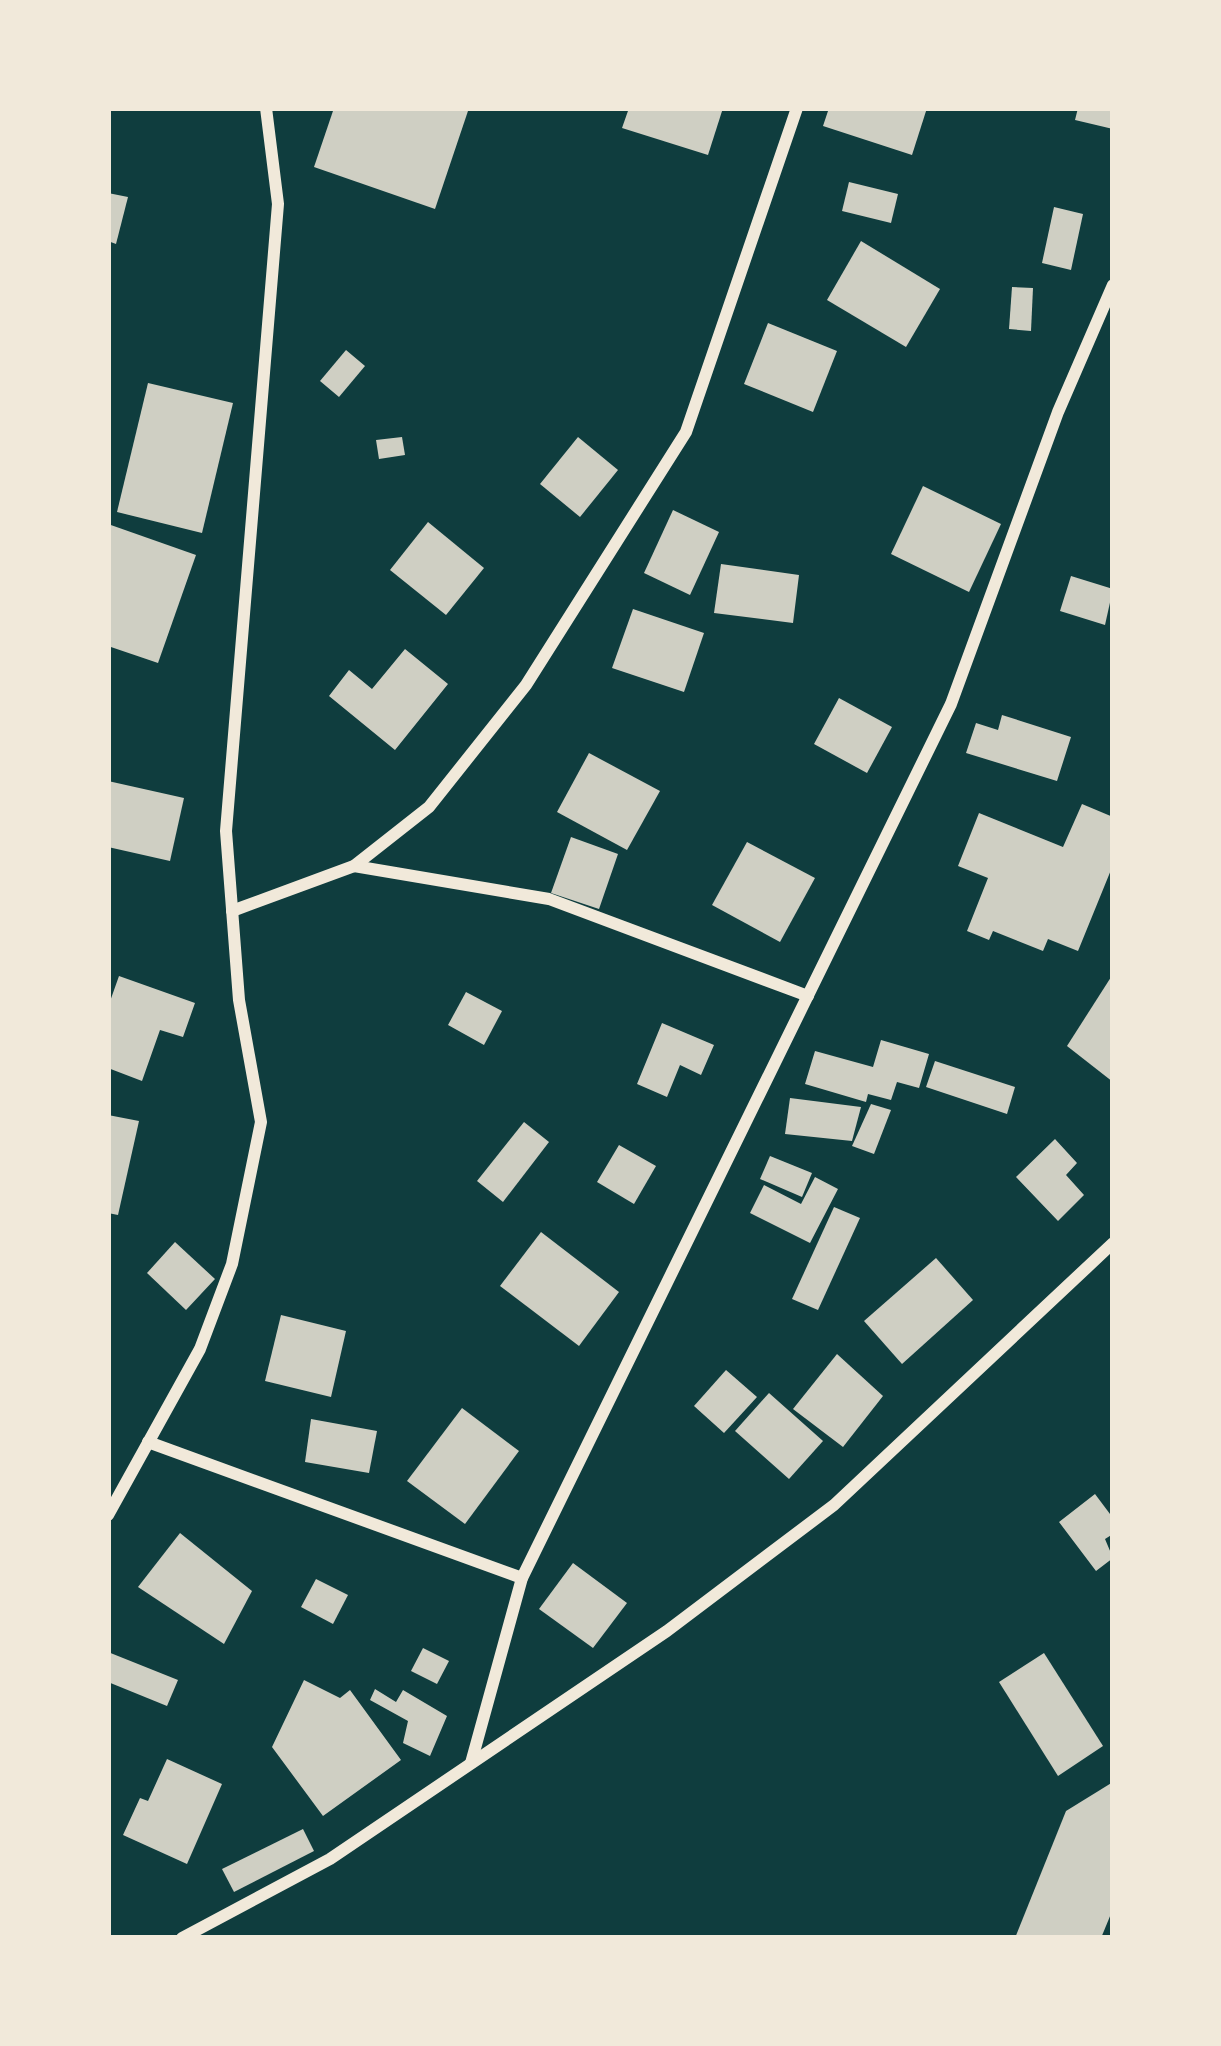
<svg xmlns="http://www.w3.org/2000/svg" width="1221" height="2046" font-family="'Roboto Condensed',sans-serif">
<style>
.building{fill:#cfcfc3}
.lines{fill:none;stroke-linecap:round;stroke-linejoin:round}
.minor{stroke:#f1e9da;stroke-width:12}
</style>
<rect width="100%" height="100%" fill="#0f3d3e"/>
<g class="building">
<polygon points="334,108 469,108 435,209 314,167"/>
<polygon points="629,108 723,108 708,155 622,128"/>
<polygon points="829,108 927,108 912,155 823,126"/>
<polygon points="1078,108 1113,108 1113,129 1075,120"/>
<polygon points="849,182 898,194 891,223 842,211"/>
<polygon points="108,193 128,197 116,244 108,241"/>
<polygon points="1054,207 1083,214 1071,270 1042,263"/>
<polygon points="861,241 940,289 906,347 827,300"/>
<polygon points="1012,287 1033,288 1031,331 1009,329"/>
<polygon points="768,323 837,351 813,412 744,384"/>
<polygon points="346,350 365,366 339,397 320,381"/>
<polygon points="148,383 233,403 202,533 117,512"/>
<polygon points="402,437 405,455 379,459 376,440"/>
<polygon points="578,437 618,470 580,517 540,484"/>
<polygon points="923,486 1001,524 969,592 891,554"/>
<polygon points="673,510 719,532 690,595 644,573"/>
<polygon points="428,522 484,568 446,615 390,570"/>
<polygon points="108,524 196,555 158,663 108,646"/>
<polygon points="721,564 799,575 793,623 714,613"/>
<polygon points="1071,576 1113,589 1105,625 1060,611"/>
<polygon points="633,609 704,633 684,692 612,668"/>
<polygon points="405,649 448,684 395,750 329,696 349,670 372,689"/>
<polygon points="839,698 892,727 867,773 814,744"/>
<polygon points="1002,715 1071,737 1057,781 966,753 976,723 998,730"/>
<polygon points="589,753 660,791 627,850 557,812"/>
<polygon points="108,781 184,798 170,861 108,847"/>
<polygon points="1082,804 1113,817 1113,865 1078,951 1048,939 1043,951 993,931 989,940 967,931 988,878 958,866 979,813 1063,847"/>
<polygon points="571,837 618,854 599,909 551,893"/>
<polygon points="747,842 815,878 780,942 712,905"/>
<polygon points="1113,974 1113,1082 1067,1046"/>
<polygon points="119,976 195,1003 183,1037 160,1030 142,1081 108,1068 108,1007"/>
<polygon points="466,992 502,1011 484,1045 448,1025"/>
<polygon points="662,1023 714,1045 701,1075 680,1065 667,1097 637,1084"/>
<polygon points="881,1040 929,1054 919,1088 897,1082 891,1100 868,1094 866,1102 805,1084 815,1051 873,1067"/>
<polygon points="935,1061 1015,1087 1007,1114 926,1087"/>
<polygon points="790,1098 861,1107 852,1141 785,1134"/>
<polygon points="871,1104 891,1110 874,1154 852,1146"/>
<polygon points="108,1115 139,1121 118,1215 108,1213"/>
<polygon points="524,1122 549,1142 503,1202 477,1181"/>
<polygon points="1055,1139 1077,1163 1066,1175 1084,1195 1058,1221 1016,1177"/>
<polygon points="619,1145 656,1166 634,1204 597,1182"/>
<polygon points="770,1156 812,1173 802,1197 760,1179"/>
<polygon points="815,1177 838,1189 810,1243 750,1213 764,1185 801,1204"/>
<polygon points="834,1207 860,1218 818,1310 792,1299"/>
<polygon points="541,1232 619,1292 579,1346 500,1286"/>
<polygon points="175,1242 215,1279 186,1310 147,1273"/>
<polygon points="936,1258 973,1300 902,1364 864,1321"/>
<polygon points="281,1315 346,1331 331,1397 265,1381"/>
<polygon points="837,1354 883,1396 843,1447 793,1409"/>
<polygon points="726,1370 757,1397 724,1433 694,1406"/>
<polygon points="769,1393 823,1441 789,1479 735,1431"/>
<polygon points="462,1408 519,1451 465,1524 407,1481"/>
<polygon points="311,1419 377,1431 369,1473 305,1462"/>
<polygon points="1095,1494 1113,1518 1113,1534 1105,1539 1113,1558 1096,1571 1059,1522"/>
<polygon points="180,1533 252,1591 224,1644 138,1587"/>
<polygon points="573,1563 627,1603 593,1648 539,1609"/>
<polygon points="316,1579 348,1595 333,1624 301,1607"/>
<polygon points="423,1648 449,1661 437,1684 411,1671"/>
<polygon points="108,1652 178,1680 167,1706 108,1682"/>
<polygon points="1044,1653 1103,1746 1058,1776 999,1682"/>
<polygon points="304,1680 340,1698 350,1690 401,1760 323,1816 272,1747"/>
<polygon points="375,1689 396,1702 403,1690 447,1716 430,1756 403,1743 408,1721 370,1700"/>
<polygon points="167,1759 222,1784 187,1864 123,1835 140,1798 148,1801"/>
<polygon points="1113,1782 1113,1909 1101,1938 1015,1938 1066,1811"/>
<polygon points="303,1829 314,1851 234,1892 222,1869"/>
</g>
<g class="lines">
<g class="minor">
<polyline points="354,866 549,899 808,996"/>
<polyline points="232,911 354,866 429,807 526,685 686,432 797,108"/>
<polyline points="148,1442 522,1578"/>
<polyline points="108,1515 200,1349 232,1264 261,1122 239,1000 226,831 278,204 266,108"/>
<polyline points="471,1763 522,1578 951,704 1058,412 1113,285"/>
<polyline points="182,1938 330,1859 667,1631 834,1505 1113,1243"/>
</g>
</g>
<rect width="1221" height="2046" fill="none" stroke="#f1e9da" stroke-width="222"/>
</svg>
